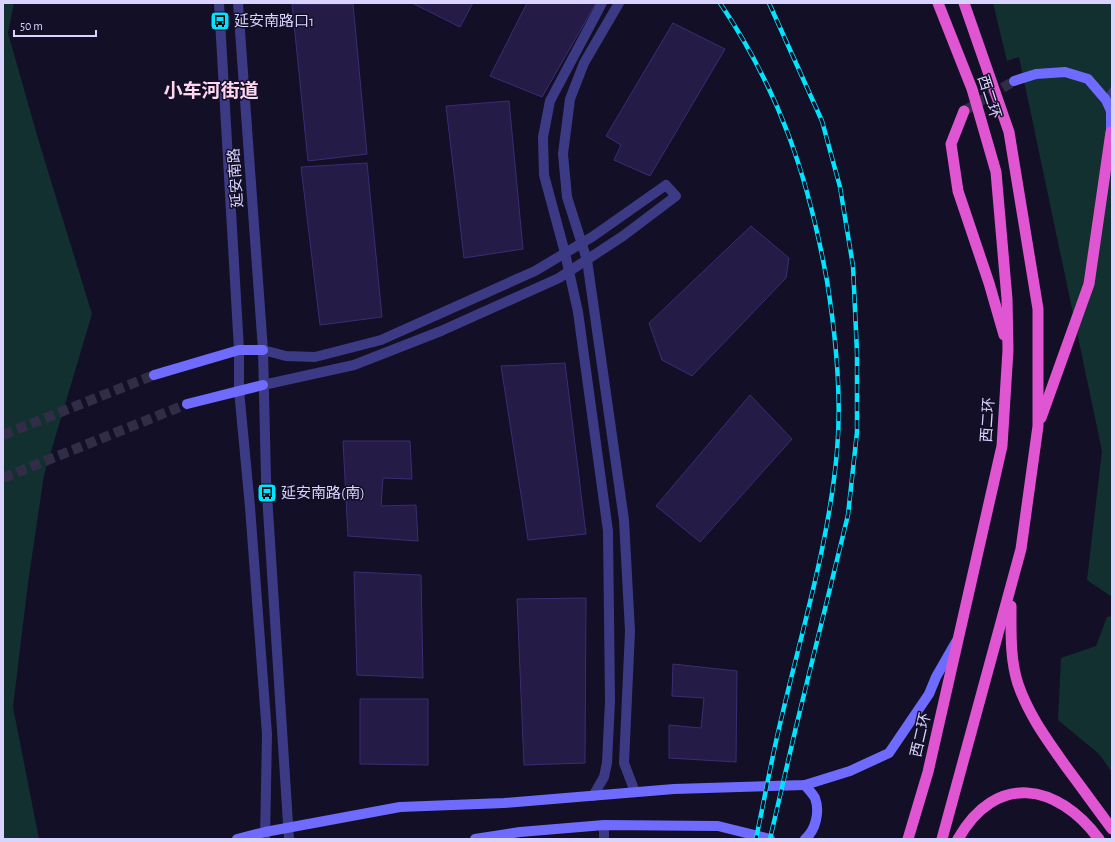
<svg xmlns="http://www.w3.org/2000/svg" width="1115" height="842" font-family="'Alegreya Sans','Noto Sans SC',sans-serif">
<style>
.green{fill:#12302f}
.building{fill:#241b47;stroke:#3b2d73}
.lines{fill:none;stroke-linecap:round;stroke-linejoin:round}
.secondary-tunnel{stroke:#312d47;stroke-width:10;stroke-dasharray:10 5;stroke-linecap:butt}
.service{stroke:#3d3a85;stroke-width:5.5}
.minor{stroke:#3d3a85;stroke-width:10}
.tertiary{stroke:#3d3a85;stroke-width:10}
.secondary{stroke:#6f6bff;stroke-width:10}
.trunk{stroke:#e055d1;stroke-width:11}
.rail-casing{stroke:#00e5ff;stroke-width:4.5}
.rail{stroke:#130f26;stroke-width:3;stroke-dasharray:9;stroke-linecap:butt}
.labels{text-anchor:middle;dominant-baseline:central;stroke-width:3;stroke-linejoin:round;paint-order:stroke}
.poi-label{font-size:15px;fill:#d9d4ff;stroke:#130f26;text-anchor:start}
.street-label{font-size:15px;fill:#d9d4ff;stroke:#130f26}
.district-label{font-size:19px;font-weight:bold;fill:#ffd6f0;stroke:#130f26}
</style>
<rect width="100%" height="100%" fill="#130f26"/>
<g class="green">
<polygon points="3,3 14,3 8,33 39,142 92,314 44,475 28,583 13,707 39,839 3,839"/>
<polygon points="993,3 1112,3 1112,597 1087,580 1102,451 1019,57 1007,61"/>
<polygon points="1112,616 1112,772 1099,754 1058,720 1061,658 1096,646 1107,617"/>
</g>
<g class="building">
<polygon points="412,3 473,3 460,27"/>
<polygon points="527,3 596,3 542,97 490,76"/>
<polygon points="292,4 353,4 367,154 308,161"/>
<polygon points="673,23 725,49 650,176 614,160 621,145 606,136"/>
<polygon points="509,101 523,249 464,258 446,106"/>
<polygon points="367,163 382,317 320,325 301,167"/>
<polygon points="751,226 789,258 786,278 692,376 662,360 649,323"/>
<polygon points="565,363 586,534 528,540 501,366"/>
<polygon points="750,395 792,439 700,542 656,506"/>
<polygon points="343,441 410,441 412,479 383,478 381,506 416,505 418,541 348,536"/>
<polygon points="354,572 421,575 423,678 357,675"/>
<polygon points="586,598 585,763 524,765 517,599"/>
<polygon points="673,664 737,671 736,762 669,758 669,725 701,728 704,698 672,696"/>
<polygon points="360,699 428,699 428,765 360,764"/>
</g>
<g class="lines">
<g class="secondary-tunnel">
<polyline points="964,111 1014,81"/>
<polyline points="3,435 154,375"/>
<polyline points="3,478 187,404"/>
</g>
<polyline class="service" points="1106,100 1112,90"/>
<g class="minor">
<polyline points="619,3 584,63 570,99 563,154 567,197 587,260 624,520 630,631 624,763 635,792"/>
<polyline points="263,350 286,356 315,357 381,340 535,271 592,237 666,185 676,196 623,236 559,278 441,331 354,365 263,385"/>
<polyline points="593,796 604,777 607,763 610,701 608,531 578,312 565,253 544,175 543,137 550,101 602,3"/>
</g>
<g class="tertiary">
<polyline points="219,3 239,350 239,390 250,507 267,734 265,839"/>
<polyline points="238,3 263,350 266,479 289,839"/>
<polyline points="604,839 604,825"/>
</g>
<g class="secondary">
<polyline points="1014,81 1036,74 1065,72 1088,79 1106,100 1111,111 1111,132"/>
<polyline points="154,375 239,350 263,350"/>
<polyline points="187,404 263,385"/>
<polyline points="237,839 265,832 400,807 504,803 674,789 805,785 850,771 889,753 929,694 936,677 956,642"/>
<polyline points="475,839 520,832 604,825 718,826 770,839"/>
<path d="M 805,839 C 816,830 820,811 815,798 C 813,794 808,789 805,785"/>
</g>
<g class="trunk">
<polyline points="964,111 951,144 958,191 989,283 1004,335"/>
<polyline points="1041,418 1089,284 1111,132"/>
<path d="M 1011,606 C 1011,632 1010,660 1018,684 C 1029,716 1048,741 1067,768 C 1082,788 1097,809 1112,829"/>
<polyline points="908,839 928,772 1002,446 1008,350 1007,299 996,172 972,89 938,3"/>
<polyline points="942,839 1021,549 1038,426 1038,309 1009,132 964,3"/>
<path d="M 958,839 C 996,772 1057,783 1099,839"/>
</g>
<defs>
<g id="rail">
<path d="M 720,3 C 780,92 808,176 827,281 C 836,337 842,394 837,451 C 829,544 801,633 780,724 C 771,762 764,801 756,839"/>
<polyline points="769,3 822,121 840,187 853,266 857,353 857,432 848,515 796,727 770,839"/>
</g>
</defs>
<use href="#rail" class="rail-casing"/>
<use href="#rail" class="rail"/>
</g>
<defs>
<symbol id="bus-square" viewBox="-11 -11 22 22"><rect x="-9" y="-9" width="18" height="18" rx="4" fill="#00e5ff" stroke="#130f26"/><path d="M-5-6H5V4H4V6H2V4H-2V6H-4V4H-5ZM-3.5-4V0h7V-4ZM-3.5 1.2v1.5H-2V1.2ZM2 1.2v1.5H3.5V1.2Z" fill="#111"/></symbol>
</defs>
<g fill-rule="evenodd">
<use href="#bus-square" x="209" y="10" width="22" height="22"/>
<use href="#bus-square" x="256" y="482" width="22" height="22"/>
</g>
<g class="labels">
<g class="poi-label">
<text x="234" y="21">延安南路口1</text>
<text x="281" y="493">延安南路(南)</text>
</g>
<g class="street-label">
<text transform="translate(989 97) rotate(72)">西二环</text>
<text transform="translate(236 178) rotate(-94)">延安南路</text>
<text transform="translate(988 420) rotate(-86)">西二环</text>
<text transform="translate(921 735) rotate(-77)">西二环</text>
</g>
<g class="district-label">
<text x="211" y="91">小车河街道</text>
</g>
</g>
<rect width="1115" height="842" fill="none" stroke="#d9d4ff" stroke-width="8"/>
<path d="M14 30v6h82v-6" fill="none" stroke="#d9d4ff" stroke-width="2"/>
<text x="20" y="30" font-size="12" fill="#d9d4ff" stroke="#130f26" stroke-width="3" paint-order="stroke">50 m</text>
</svg>
